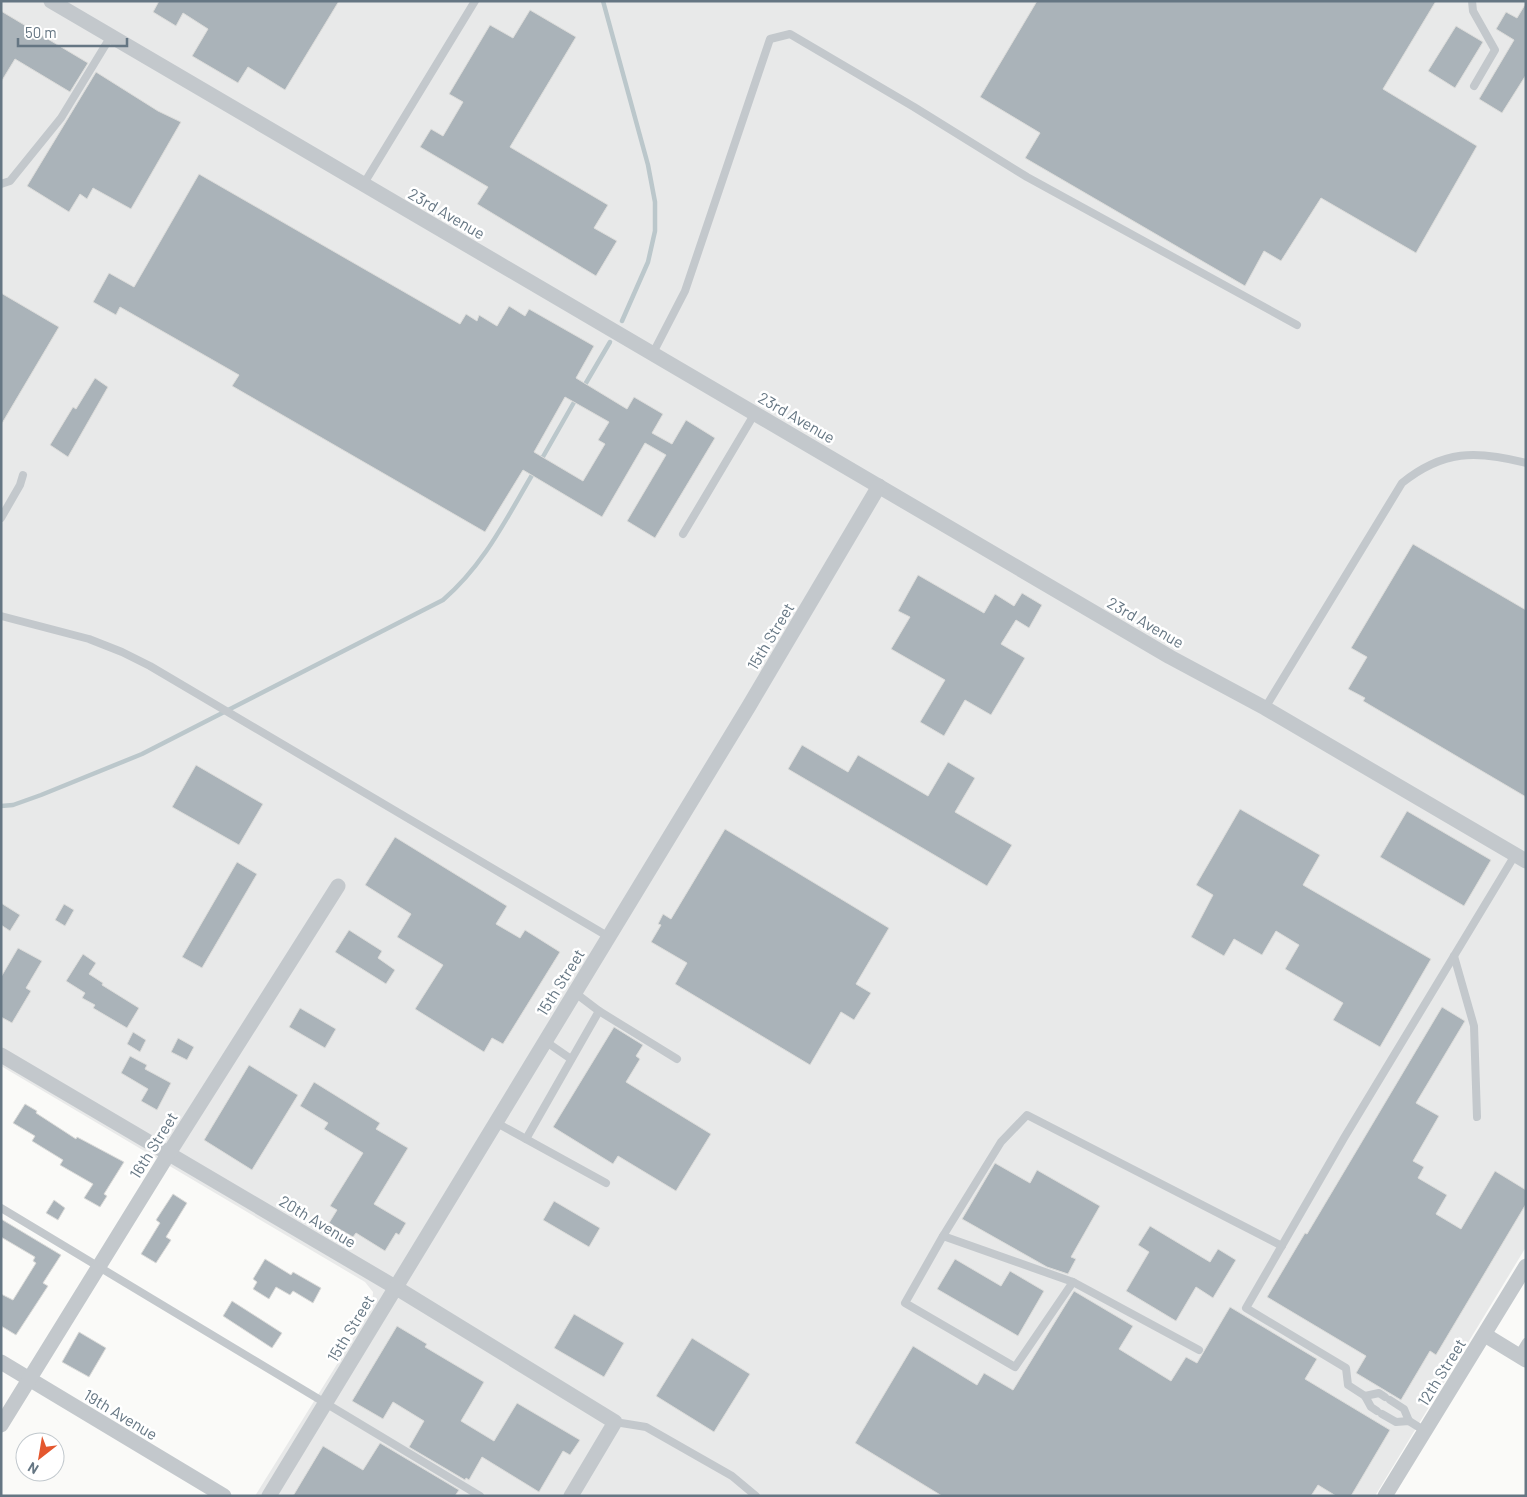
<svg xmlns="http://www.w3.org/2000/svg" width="1527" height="1497" font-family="Barlow,sans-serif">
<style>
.built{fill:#e8e9e9}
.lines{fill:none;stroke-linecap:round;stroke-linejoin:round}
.stream{stroke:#bbc7cb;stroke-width:4.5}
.building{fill:#aab3b9;stroke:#dcdcda;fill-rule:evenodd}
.service{stroke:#c3c8cc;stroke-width:8}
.minor{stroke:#c3c8cc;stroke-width:15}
.labels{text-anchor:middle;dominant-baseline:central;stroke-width:5;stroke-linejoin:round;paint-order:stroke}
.street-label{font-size:16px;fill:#657683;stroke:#fff}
</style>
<rect width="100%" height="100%" fill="#fafaf8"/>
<polygon class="built" points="1,1 1526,1 1526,1247 1375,1496 255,1496 372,1308 373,1292 365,1282 1,1066"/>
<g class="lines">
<g class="stream">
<polyline points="603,1 648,165 655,202 655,231 648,262 622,321"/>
<polyline points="583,388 610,342"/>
<polyline points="540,462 577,397"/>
<path d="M 1,806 L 13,805 L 41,795 L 142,754 L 443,600 C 485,564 507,517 535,470"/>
</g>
</g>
<g class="building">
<polygon points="159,1 339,1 285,90 248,67 238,83 192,56 208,29 183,13 176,26 153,12"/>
<polygon points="1037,1 1436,1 1383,89 1477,146 1416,253 1321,198 1281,261 1264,251 1245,286 1025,158 1040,133 980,97"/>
<polygon points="1526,3 1526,75 1502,113 1479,99 1514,40 1496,29 1506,12 1517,18"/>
<polygon points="530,10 576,37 510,147 608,205 594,228 617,241 596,276 477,204 488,187 420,147 431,129 443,136 463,102 449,94 490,25 513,38"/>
<polygon points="1,11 88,63 70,92 15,59 1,82"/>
<polygon points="1456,26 1483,42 1455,88 1428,71"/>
<polygon points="96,72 158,111 181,122 131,209 93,188 87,199 80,194 69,212 27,186"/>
<path d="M 199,174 L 460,324 L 466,314 L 477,321 L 479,315 L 497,326 L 509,306 L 525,316 L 529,309 L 594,346 L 576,378 L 627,409 L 634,397 L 663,414 L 652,433 L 672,444 L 686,420 L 715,438 L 655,538 L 627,521 L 666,455 L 645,443 L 602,517 L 523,470 L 485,532 L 232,386 L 239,375 L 120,307 L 116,315 L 93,302 L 109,273 L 134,287 ZM 565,397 L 609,422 L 598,440 L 605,444 L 583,481 L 534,452 Z"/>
<polygon points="1,293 59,327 1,425"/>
<polygon points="95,378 108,387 68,457 50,445 73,407 76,409"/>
<polygon points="1413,544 1526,610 1526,797 1363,701 1365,698 1348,689 1367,657 1351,648"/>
<polygon points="918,575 984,613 995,594 1014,606 1022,593 1042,605 1029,628 1016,620 1001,644 1025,658 991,715 965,700 944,736 920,722 945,680 891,649 910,617 898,611"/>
<polygon points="802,745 848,772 858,755 928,796 948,762 975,778 955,812 1012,845 987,886 788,769"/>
<polygon points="196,765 263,804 239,845 172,807"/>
<polygon points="1240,809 1320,855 1303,885 1431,959 1380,1047 1333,1020 1343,1003 1285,969 1299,945 1276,931 1262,955 1234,939 1224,956 1191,937 1213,895 1196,885"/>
<polygon points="1407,811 1491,860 1464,906 1380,857"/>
<polygon points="725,829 889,928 856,984 871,993 854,1020 841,1012 810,1065 675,984 687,963 651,942 661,925 658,924 663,914 671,919"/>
<polygon points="395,837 507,906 496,924 520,938 525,930 560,952 503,1044 492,1038 484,1052 415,1009 443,965 397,937 411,914 365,885"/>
<polygon points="237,862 257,874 202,968 182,957"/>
<polygon points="1,903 20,915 10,931 1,925"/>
<polygon points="64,904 74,910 65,926 55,920"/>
<polygon points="349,930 382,951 378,958 395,970 386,984 335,952"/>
<polygon points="18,948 42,961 26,988 31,991 12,1023 1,1017 1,977"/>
<polygon points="83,954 96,963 89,974 103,983 102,985 139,1008 127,1028 93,1008 95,1005 82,998 85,993 66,981"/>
<polygon points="1442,1007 1465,1021 1416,1103 1439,1116 1413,1161 1424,1167 1418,1178 1447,1195 1436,1214 1461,1229 1495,1171 1526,1190 1526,1204 1436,1355 1430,1351 1401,1400 1356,1373 1366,1356 1267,1297 1305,1233 1307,1234"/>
<polygon points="300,1008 336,1029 325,1048 289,1027"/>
<polygon points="614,1027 643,1045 636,1056 640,1059 626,1082 711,1134 676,1191 618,1156 613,1164 553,1127"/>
<polygon points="133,1032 146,1040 140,1052 127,1044"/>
<polygon points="178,1038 194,1047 187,1060 171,1052"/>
<polygon points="130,1056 147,1065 145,1069 171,1083 157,1110 141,1101 148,1089 121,1073"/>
<polygon points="249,1065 298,1095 252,1170 204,1140"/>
<polygon points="314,1082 380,1123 376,1129 408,1148 374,1204 406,1223 399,1235 396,1233 385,1251 356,1233 353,1237 329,1223 337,1210 330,1206 363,1153 324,1129 328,1123 300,1106"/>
<polygon points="25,1104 37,1111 36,1113 76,1139 77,1137 124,1162 104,1194 107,1196 100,1207 84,1198 93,1184 60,1165 63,1160 32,1141 35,1136 13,1123"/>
<polygon points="995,1163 1030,1183 1037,1170 1100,1206 1071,1257 1076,1259 1068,1274 1047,1267 962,1219"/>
<polygon points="173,1194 187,1203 166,1237 171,1240 156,1263 141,1254 160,1223 156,1220"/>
<polygon points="54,1200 65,1208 58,1220 46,1213"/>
<polygon points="554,1201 600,1228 589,1247 543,1220"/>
<polygon points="1,1219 61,1255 43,1283 48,1286 16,1335 1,1326 1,1294 13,1300 36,1263 33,1261 35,1257 1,1237"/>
<polygon points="1150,1226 1210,1262 1218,1249 1236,1260 1213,1298 1196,1287 1176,1321 1126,1291 1149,1252 1138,1245"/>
<polygon points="265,1259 291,1275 293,1272 321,1288 313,1303 293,1291 290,1295 276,1287 269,1299 253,1289 257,1282 253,1279"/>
<polygon points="955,1259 1001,1286 1010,1271 1044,1291 1018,1336 937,1289"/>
<polygon points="1074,1291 1133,1326 1119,1349 1171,1381 1186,1357 1197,1363 1230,1307 1317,1359 1305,1379 1390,1430 1351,1496 1336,1496 1318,1485 1311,1496 942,1496 855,1443 913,1346 977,1385 984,1373 1013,1390"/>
<polygon points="232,1301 282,1333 272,1348 223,1316"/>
<polygon points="574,1314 624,1343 604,1377 554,1348"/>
<polygon points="397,1326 427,1344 425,1347 484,1382 461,1421 494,1441 517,1403 580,1440 570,1455 563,1451 539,1492 482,1457 469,1480 466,1478 465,1480 409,1447 424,1421 393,1402 383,1419 352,1401"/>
<polygon points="79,1332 106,1348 89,1377 62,1362"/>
<polygon points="692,1338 750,1374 714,1432 656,1396"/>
<polygon points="380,1443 459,1490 455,1496 293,1496 323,1446 363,1470"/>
</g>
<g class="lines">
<g class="service">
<polyline points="1472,1 1473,11 1495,50 1474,86"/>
<polyline points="1,184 10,181 61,118 111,36"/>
<polyline points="363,185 475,1"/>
<polyline points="653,353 685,291 770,39 790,34 914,107 1027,177 1297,325"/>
<polyline points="1,518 20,485 23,475"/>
<polyline points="683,534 755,413"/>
<polyline points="1,616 89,639 122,652 150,666 609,937"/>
<path d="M 1265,708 L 1402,483 C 1443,450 1476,450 1526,463"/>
<polyline points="1454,956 1474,1026 1477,1117"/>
<polyline points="574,992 599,1011 677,1059"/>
<polyline points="545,1041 571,1059"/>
<polyline points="495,1122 606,1183"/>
<polyline points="526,1139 599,1011"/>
<polyline points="1,1208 480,1496"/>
<polyline points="943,1236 1073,1282"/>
<polyline points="1199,1350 1073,1282 1015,1367 905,1303 943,1236 1001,1142 1027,1115 1282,1246"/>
<polyline points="1518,1355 1526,1342"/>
<polyline points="1365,1396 1379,1393 1385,1397"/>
<polyline points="1390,1400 1404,1409 1409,1421"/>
<polyline points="1377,1411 1371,1407 1365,1396 1348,1385 1346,1368 1246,1308 1344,1138 1515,855"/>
<polyline points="1382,1414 1396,1422 1409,1421 1425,1431"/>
<polyline points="615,1422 646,1427 732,1476 756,1496"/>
</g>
<g class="minor">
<polyline points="51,1 1170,657 1265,708 1526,861"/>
<polyline points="1,1055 395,1287 615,1422 571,1496"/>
<polyline points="1485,1335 1526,1360"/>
<polyline points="1,1362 224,1496"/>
<polyline points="1,1425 169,1153 338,886"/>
<polyline points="269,1496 749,706 879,486"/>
<polyline points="1385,1496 1526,1266"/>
</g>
</g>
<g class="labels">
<g class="street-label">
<text transform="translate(447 213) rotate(30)">23rd Avenue</text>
<text transform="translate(797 417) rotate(30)">23rd Avenue</text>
<text transform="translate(1146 622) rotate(30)">23rd Avenue</text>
<text transform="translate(770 636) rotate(-59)">15th Street</text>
<text transform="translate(560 982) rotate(-58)">15th Street</text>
<text transform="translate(153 1145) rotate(-58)">16th Street</text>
<text transform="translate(318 1221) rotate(31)">20th Avenue</text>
<text transform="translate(350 1328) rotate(-59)">15th Street</text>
<text transform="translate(1441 1372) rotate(-58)">12th Street</text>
<text transform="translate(121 1414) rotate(31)">19th Avenue</text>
</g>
</g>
<rect width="1527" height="1497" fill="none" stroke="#657683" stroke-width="5"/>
<g transform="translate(40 1457) rotate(211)"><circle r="24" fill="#ffffff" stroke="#c1c8cd"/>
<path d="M0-4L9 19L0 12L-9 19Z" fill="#e4572e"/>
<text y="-8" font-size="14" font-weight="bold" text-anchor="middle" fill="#657683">N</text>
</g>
<path d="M18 38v8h109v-8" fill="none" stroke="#657683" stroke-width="2.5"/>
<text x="25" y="38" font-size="15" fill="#657683" stroke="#ffffff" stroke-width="4" paint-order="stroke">50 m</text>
</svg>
